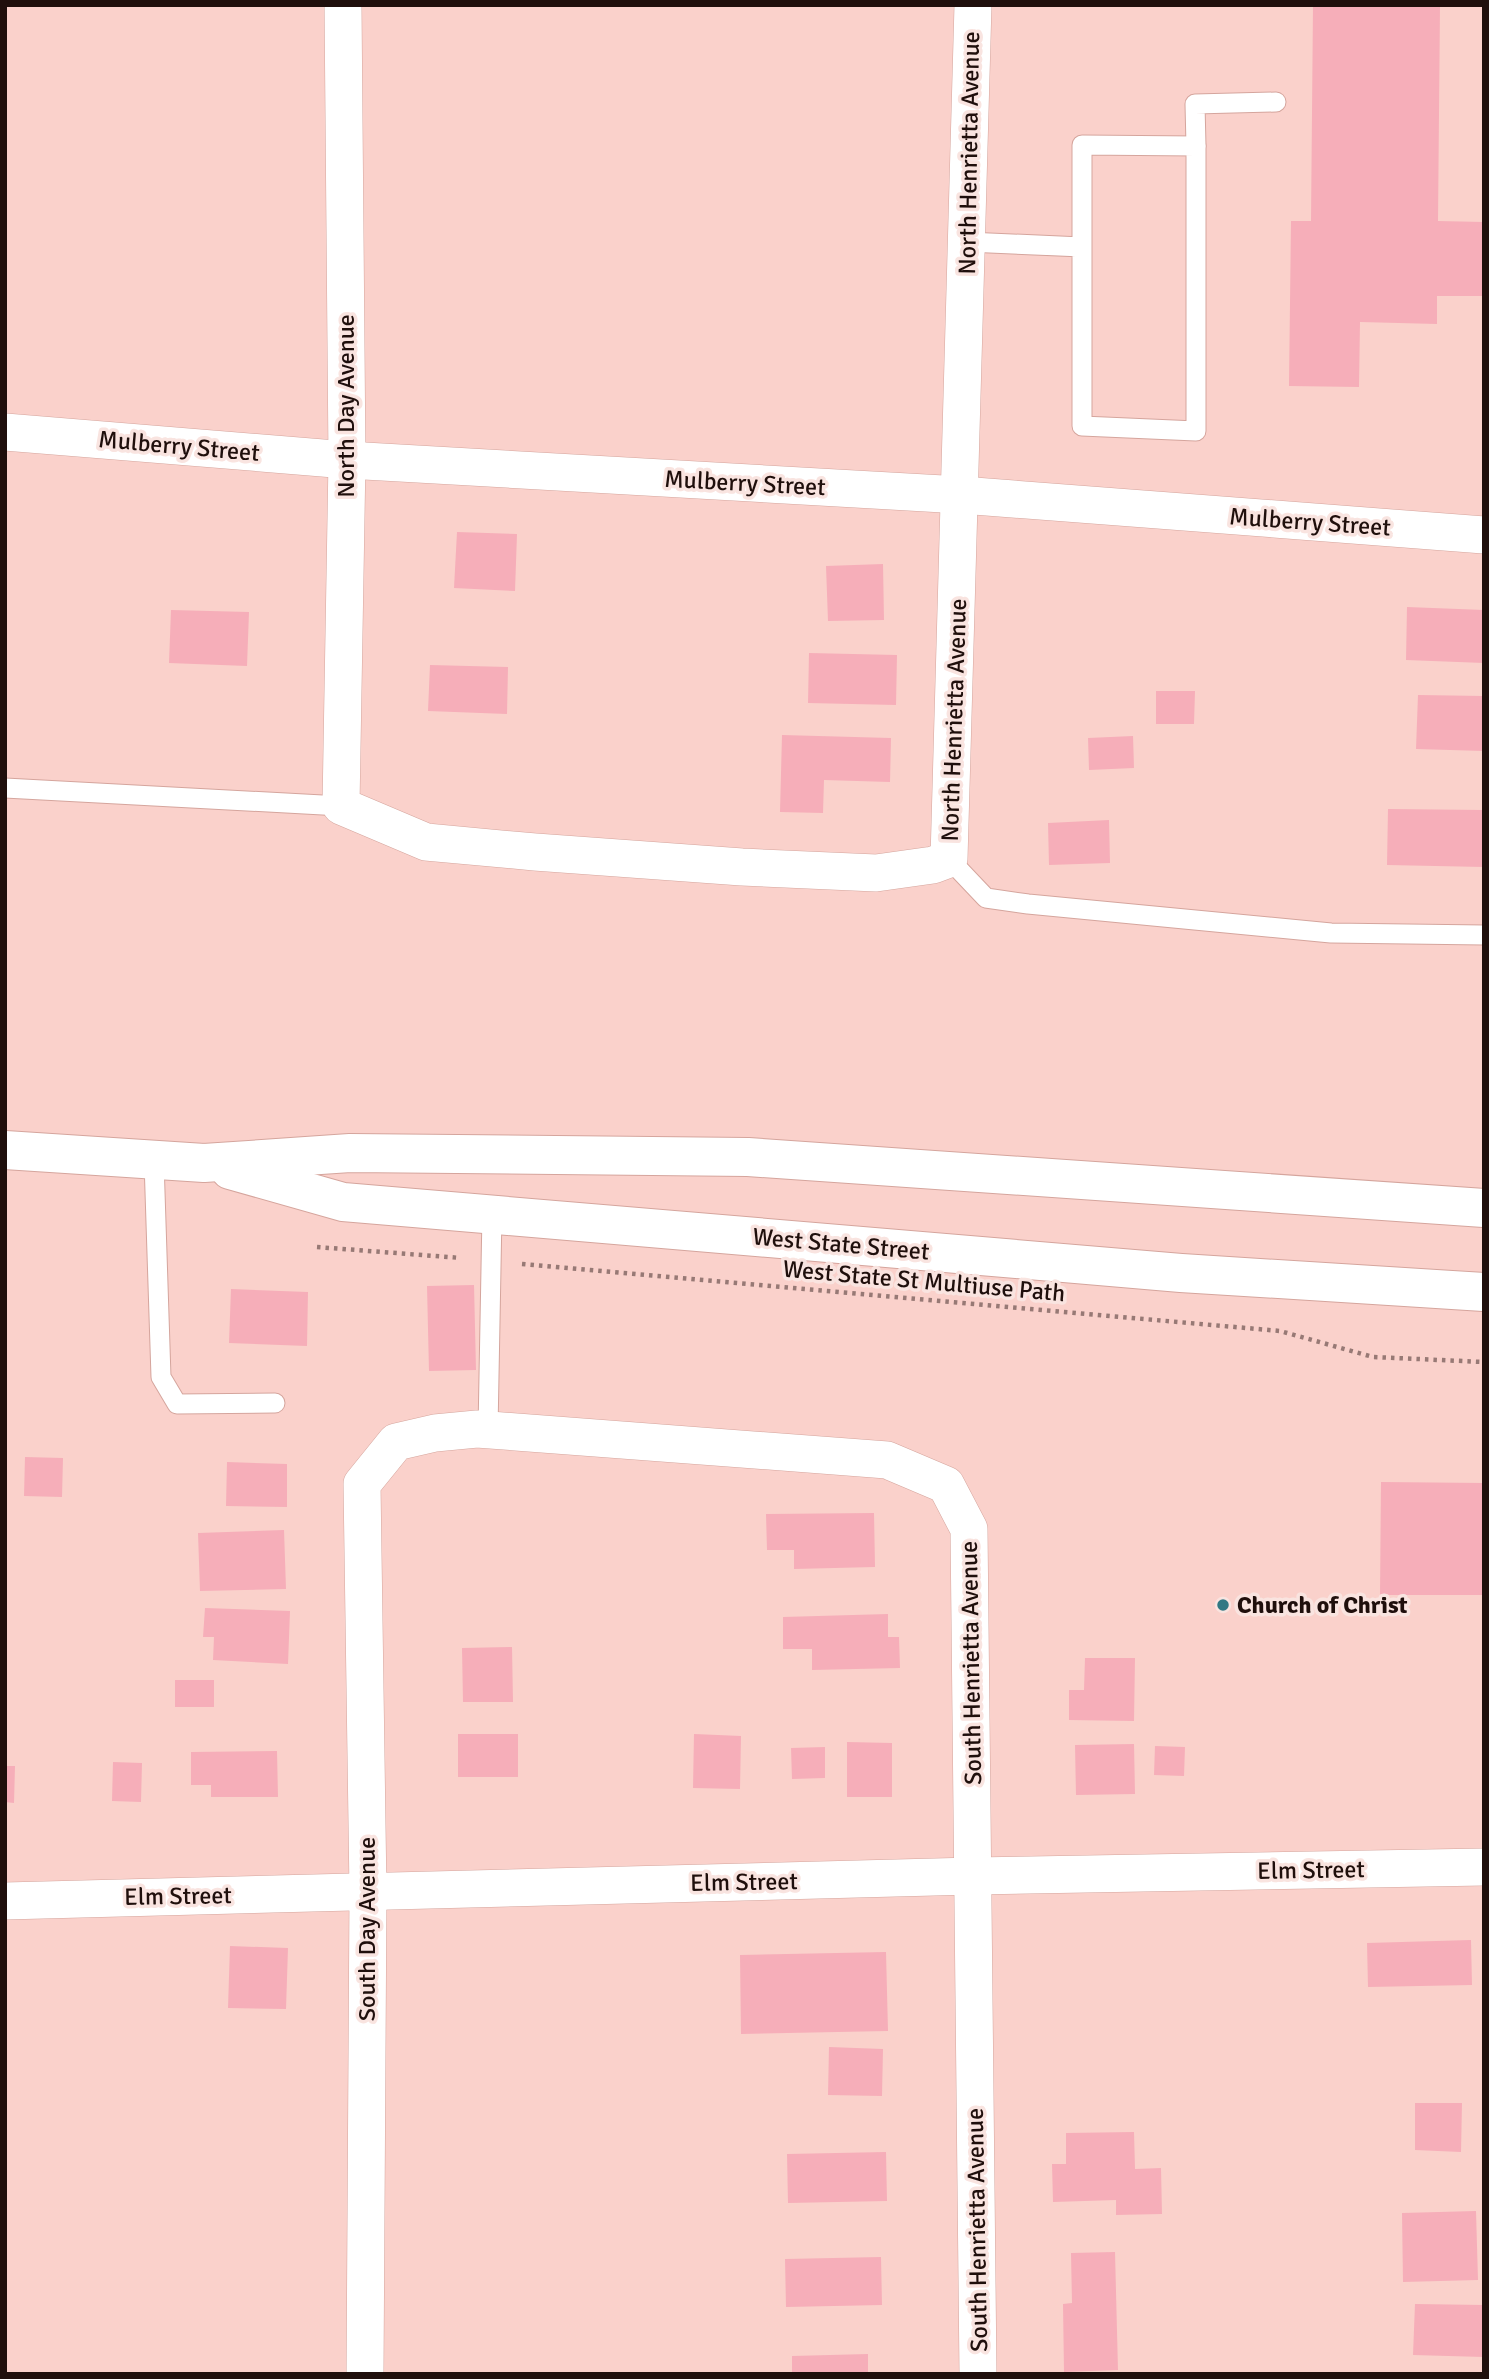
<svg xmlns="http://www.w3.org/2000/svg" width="1489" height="2379" font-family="Signika,sans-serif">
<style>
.building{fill:#f6aeb9}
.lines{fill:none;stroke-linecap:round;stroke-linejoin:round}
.service-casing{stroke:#d5a59d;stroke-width:21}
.minor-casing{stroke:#d5a59d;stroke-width:38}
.primary-casing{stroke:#d5a59d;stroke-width:40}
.path{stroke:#977975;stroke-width:4.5;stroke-dasharray:3.5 5;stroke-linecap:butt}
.service{stroke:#fff;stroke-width:19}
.minor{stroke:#fff;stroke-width:37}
.primary{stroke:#fff;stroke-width:38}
.poi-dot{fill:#317883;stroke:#f9e4e0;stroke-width:2.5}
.labels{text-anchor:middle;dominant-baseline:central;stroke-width:7;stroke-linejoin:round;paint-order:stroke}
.street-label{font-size:24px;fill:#1f0f0c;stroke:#f9e4e0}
.poi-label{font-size:24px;font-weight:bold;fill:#1f0f0c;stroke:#f9e4e0;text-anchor:start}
</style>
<rect width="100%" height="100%" fill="#fad1cb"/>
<g class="building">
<polygon points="1313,5 1440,5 1438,221 1484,222 1484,296 1437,296 1437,324 1360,322 1359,387 1289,386 1291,221 1311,221"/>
<polygon points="457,532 517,534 515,591 454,588"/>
<polygon points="883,564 884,620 828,621 826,566"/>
<polygon points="1407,607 1484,610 1484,663 1406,660"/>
<polygon points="171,610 249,612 247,666 169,663"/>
<polygon points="809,653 897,655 896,705 808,703"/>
<polygon points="430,665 508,667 507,714 428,711"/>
<polygon points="1156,691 1195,691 1194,724 1156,724"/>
<polygon points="1418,695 1484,696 1484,751 1416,749"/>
<polygon points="782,735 891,738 890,782 824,780 823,813 780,812"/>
<polygon points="1133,736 1134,768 1089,770 1088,738"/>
<polygon points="1388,809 1484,810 1484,867 1387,865"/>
<polygon points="1109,820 1110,863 1049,865 1048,823"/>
<polygon points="474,1285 476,1370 429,1371 427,1286"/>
<polygon points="231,1289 308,1292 307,1346 229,1343"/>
<polygon points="25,1457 63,1458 62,1497 24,1496"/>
<polygon points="227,1462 287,1464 287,1507 226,1506"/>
<polygon points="1381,1482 1484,1483 1484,1595 1380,1595"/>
<polygon points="874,1513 875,1567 794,1569 794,1550 767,1550 766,1514"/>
<polygon points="284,1530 286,1589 200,1591 198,1533"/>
<polygon points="205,1608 290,1611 288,1664 213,1660 214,1637 203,1637"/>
<polygon points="888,1614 888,1637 899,1637 900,1668 812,1670 812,1649 783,1649 783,1617"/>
<polygon points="512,1647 513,1702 463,1702 462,1648"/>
<polygon points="1085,1658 1135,1658 1134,1721 1069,1720 1069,1690 1084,1690"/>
<rect x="175" y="1680" width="39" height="27"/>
<rect x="458" y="1734" width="60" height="43"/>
<polygon points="694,1734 741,1736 740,1789 693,1788"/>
<polygon points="847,1742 892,1743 892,1797 847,1797"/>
<polygon points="1134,1744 1135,1794 1076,1795 1075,1745"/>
<polygon points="1155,1746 1185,1747 1184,1776 1154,1775"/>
<polygon points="825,1747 825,1778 792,1779 791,1748"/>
<polygon points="277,1751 278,1797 211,1797 211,1785 191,1785 191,1752"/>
<polygon points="113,1762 142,1763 141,1802 112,1801"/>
<polygon points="5,1766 15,1766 14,1803 5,1802"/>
<polygon points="1471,1940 1472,1985 1368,1987 1367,1943"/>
<polygon points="230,1946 288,1948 286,2009 228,2008"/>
<polygon points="886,1952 888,2031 741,2034 740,1955"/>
<polygon points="829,2047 883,2049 882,2096 828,2095"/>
<polygon points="1415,2103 1462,2103 1461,2152 1415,2150"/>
<polygon points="1134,2132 1135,2169 1161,2168 1162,2214 1116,2215 1116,2200 1053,2202 1052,2164 1066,2164 1066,2133"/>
<polygon points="886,2152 887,2201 788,2203 787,2154"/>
<polygon points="1476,2211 1478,2280 1403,2282 1402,2213"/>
<polygon points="1115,2252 1118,2370 1064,2372 1063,2304 1072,2303 1071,2253"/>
<polygon points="881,2257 882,2305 786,2307 785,2259"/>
<polygon points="1415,2304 1484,2305 1484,2357 1413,2355"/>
<polygon points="868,2354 868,2374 792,2374 792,2356"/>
</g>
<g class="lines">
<defs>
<g id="service">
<polyline points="1196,146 1195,104 1276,102"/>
<polyline points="967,242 1082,247 1082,145 1196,146 1196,431 1082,426 1082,247"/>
<polyline points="5,788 341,806"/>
<polyline points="949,859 986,898 1028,904 1331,933 1484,935"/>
<polyline points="154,1161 161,1377 177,1404 275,1403"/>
<polyline points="488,1430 492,1214"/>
</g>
<g id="minor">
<polyline points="343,5 347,460 341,806 426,842 535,852 742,867 876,873 933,865 949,859 973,5"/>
<polyline points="5,432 347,460 961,495 1484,535"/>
<polyline points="5,1901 973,1876 1484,1867"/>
<polyline points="365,2374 368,1892 362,1484 396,1442 435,1433 477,1429 887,1460 946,1485 969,1529 978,2374"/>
</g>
<g id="primary">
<polyline points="5,1150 204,1163 350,1153 748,1157 1484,1208"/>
<polyline points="230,1170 343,1202 1181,1273 1484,1292"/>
</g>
</defs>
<use href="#service" class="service-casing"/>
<use href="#minor" class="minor-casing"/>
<use href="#primary" class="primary-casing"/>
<g class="path">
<polyline points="317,1247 461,1258"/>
<polyline points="522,1264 1280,1331 1373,1357 1484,1362"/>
</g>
<use href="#service" class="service"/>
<use href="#minor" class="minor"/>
<use href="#primary" class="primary"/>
</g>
<circle class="poi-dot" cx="1223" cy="1605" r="7"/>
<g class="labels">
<g class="street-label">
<text transform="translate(969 153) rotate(-89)">North Henrietta Avenue</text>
<text transform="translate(346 406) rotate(-90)">North Day Avenue</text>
<text transform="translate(179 446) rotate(5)">Mulberry Street</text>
<text transform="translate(745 483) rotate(3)">Mulberry Street</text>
<text transform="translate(1310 522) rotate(4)">Mulberry Street</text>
<text transform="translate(954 720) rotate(-88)">North Henrietta Avenue</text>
<text transform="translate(841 1244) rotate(5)">West State Street</text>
<text transform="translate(924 1281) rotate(5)">West State St Multiuse Path</text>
<text transform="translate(971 1663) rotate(-91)">South Henrietta Avenue</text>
<text transform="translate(1311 1870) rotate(-1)">Elm Street</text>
<text transform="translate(744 1882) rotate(-1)">Elm Street</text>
<text transform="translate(178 1896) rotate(-1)">Elm Street</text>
<text transform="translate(367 1929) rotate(-90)">South Day Avenue</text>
<text transform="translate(977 2230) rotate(-91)">South Henrietta Avenue</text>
</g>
<g class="poi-label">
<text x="1237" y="1605">Church of Christ</text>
</g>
</g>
<rect width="1489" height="2379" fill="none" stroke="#1f0f0c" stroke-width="14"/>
</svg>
